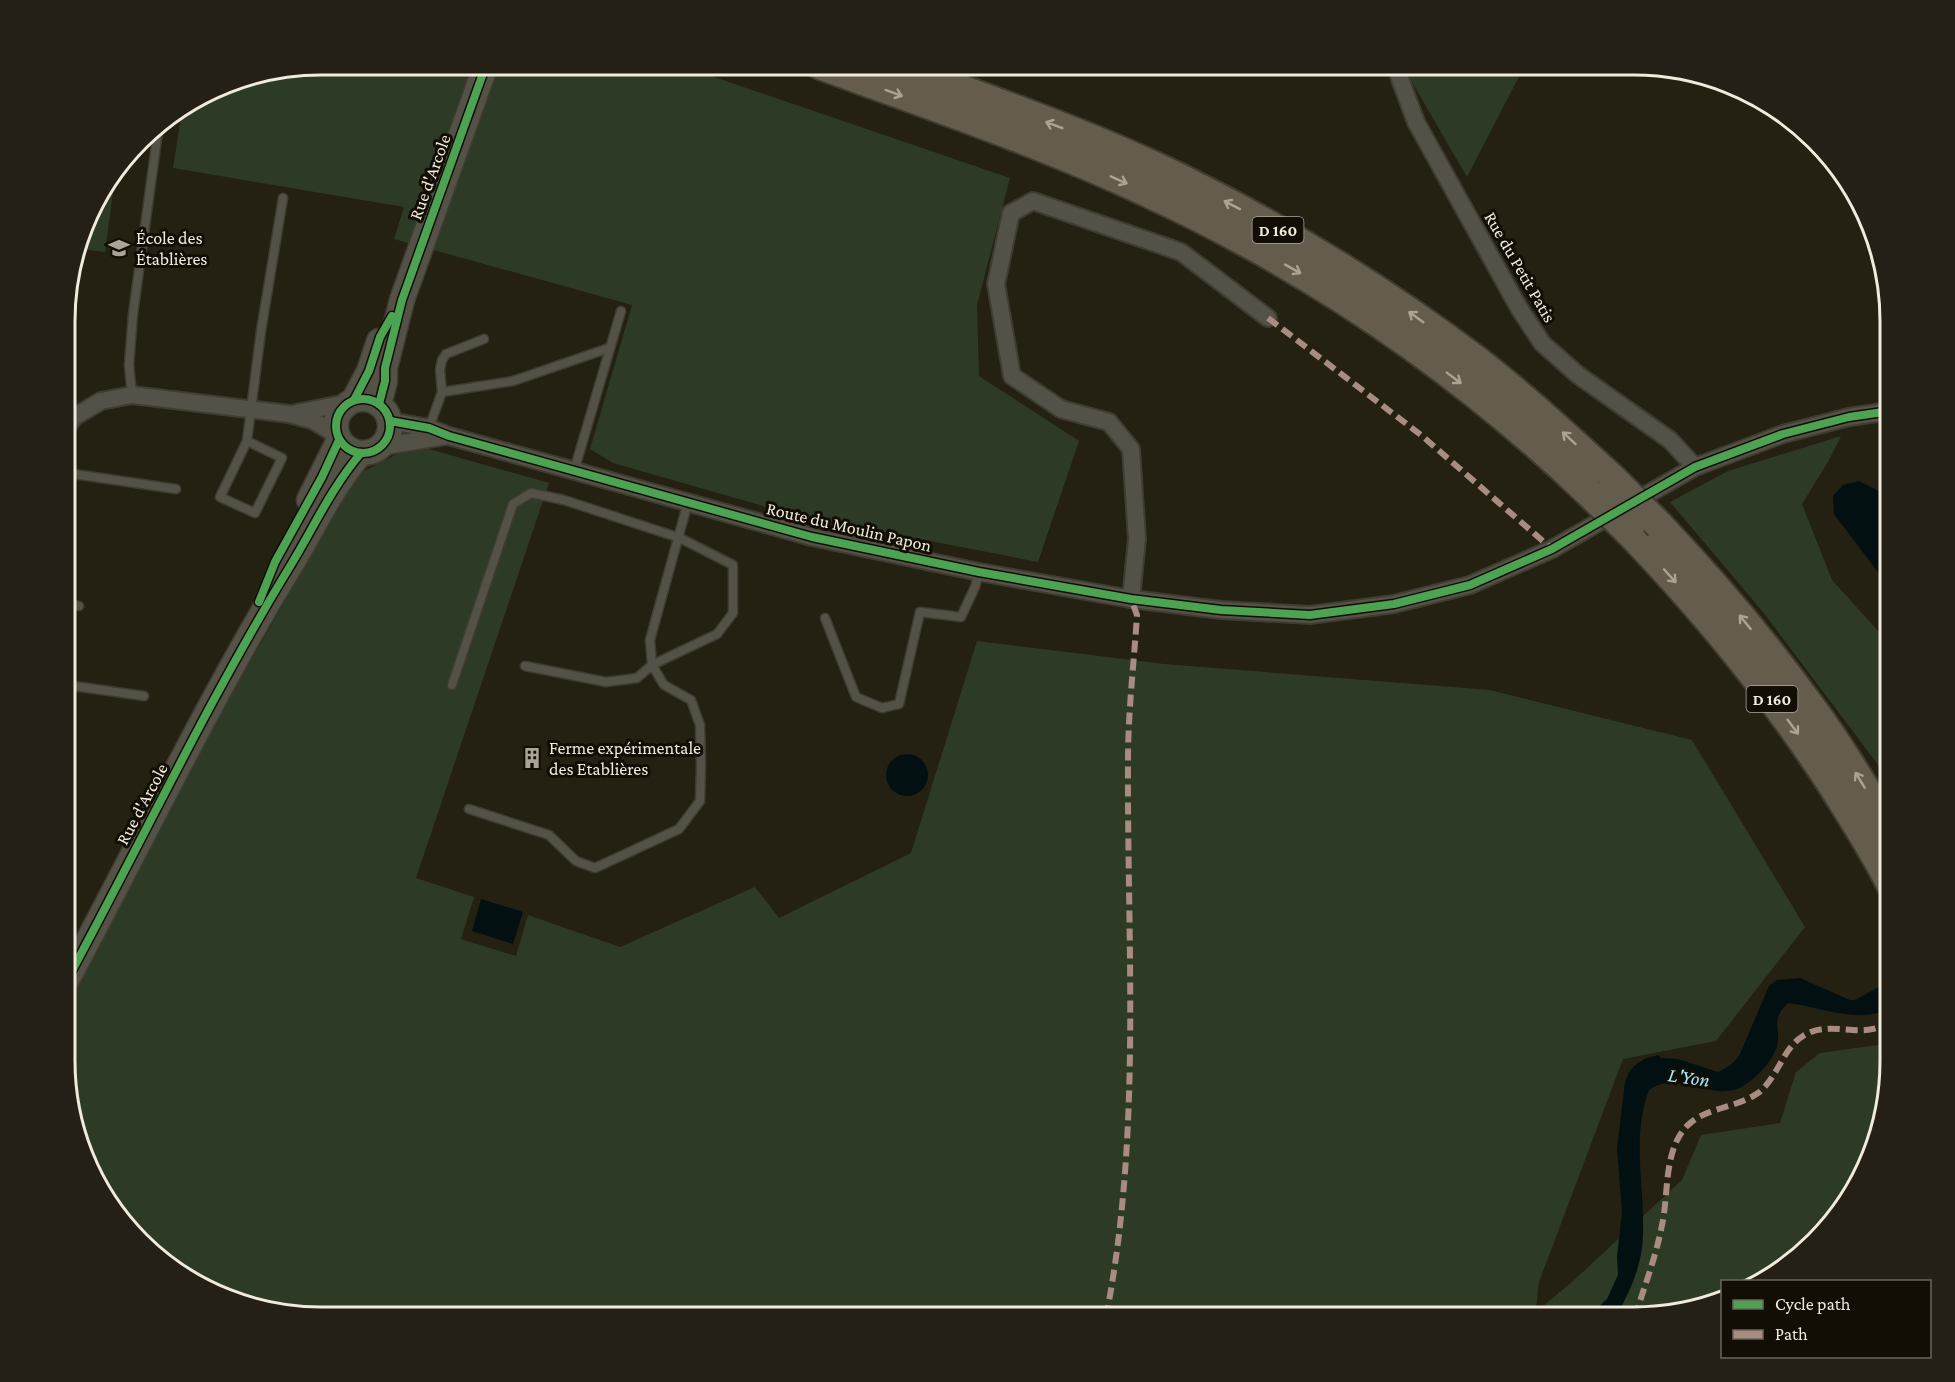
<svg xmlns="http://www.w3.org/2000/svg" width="1955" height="1382" font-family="'Crimson Pro',serif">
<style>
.green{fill:#2d3b26}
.water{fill:#031012}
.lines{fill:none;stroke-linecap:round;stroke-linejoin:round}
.service-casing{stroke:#3f3c31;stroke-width:11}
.minor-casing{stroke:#3f3c31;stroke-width:20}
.secondary-casing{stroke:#3f3c31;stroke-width:27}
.trunk-casing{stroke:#3f3c31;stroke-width:32}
.service{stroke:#545147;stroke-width:8}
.minor{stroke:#545147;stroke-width:16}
.secondary{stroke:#545147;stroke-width:24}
.trunk{stroke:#645d4d;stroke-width:28}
.trunk-bridge-casing{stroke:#3f3c31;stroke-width:32;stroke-linecap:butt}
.trunk-bridge{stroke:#645d4d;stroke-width:28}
.quiet{stroke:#a88b81;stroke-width:6;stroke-dasharray:12 6;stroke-linecap:butt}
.cycleway-casing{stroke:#120e05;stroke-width:11}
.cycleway{stroke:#4ca352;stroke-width:8}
.oneway{stroke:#aaa494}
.labels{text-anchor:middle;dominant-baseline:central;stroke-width:6;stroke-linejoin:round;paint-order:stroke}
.shield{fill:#120e05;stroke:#ada99c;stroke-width:1.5}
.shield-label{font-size:16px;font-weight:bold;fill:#f0ebdc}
.street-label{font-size:18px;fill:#f0ebdc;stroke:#120e05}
.poi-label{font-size:18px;fill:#f0ebdc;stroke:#120e05;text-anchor:start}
.water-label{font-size:20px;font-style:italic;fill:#a0ecfc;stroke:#120e05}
.rim{fill:none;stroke:#f0ebdc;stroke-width:3}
</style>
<rect width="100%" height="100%" fill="#242012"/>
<g class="green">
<polygon points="321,65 679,65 1010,178 977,305 979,376 1079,441 1038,562 791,514 613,463 590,449 632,305 394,239 404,207 173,168 182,110 223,84"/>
<polygon points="1402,65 1525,65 1467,177"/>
<polygon points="115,177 105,252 79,249 91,207"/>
<polygon points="1841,436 1828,462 1802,504 1832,580 1890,644 1890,783 1876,762 1763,612 1670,502 1728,471"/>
<polygon points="415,445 549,483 416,878 474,897 461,939 516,956 528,915 620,947 755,887 779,918 911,853 977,641 1164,664 1490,690 1692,740 1805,927 1716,1041 1623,1059 1539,1282 1535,1317 305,1317 239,1304 165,1265 99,1189 67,1094 67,981 358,474"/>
<polygon points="1890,1040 1890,1077 1877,1144 1838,1217 1759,1281 1722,1282 1722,1297 1634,1317 1546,1317 1543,1306 1572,1282 1682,1180 1701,1135 1780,1123 1796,1072 1820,1053 1884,1044"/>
</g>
<g class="water">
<polygon points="1859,481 1890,497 1890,588 1834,514 1833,496 1843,485"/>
<circle cx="907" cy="775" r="21"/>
<polygon points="481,899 523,912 513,944 472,931"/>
<path d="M 1800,978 L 1850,1000 L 1855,1000 L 1890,981 L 1890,1006 C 1885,1009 1879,1013 1873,1014 C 1844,1019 1816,1006 1788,1003 C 1772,1019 1779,1023 1778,1041 C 1776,1057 1761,1073 1749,1082 C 1716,1108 1680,1068 1649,1090 C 1631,1138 1645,1186 1643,1236 C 1642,1265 1630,1293 1615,1317 L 1590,1317 L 1595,1310 L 1607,1299 L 1618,1275 L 1617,1257 L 1622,1212 L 1617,1149 L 1625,1082 L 1629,1072 L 1634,1066 L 1644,1059 L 1658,1055 L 1661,1058 L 1678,1059 L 1718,1072 C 1727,1068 1735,1063 1740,1054 L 1769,986 L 1777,980 Z"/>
</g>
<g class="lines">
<defs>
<g id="service">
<polyline points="442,392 513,381 609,348"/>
<polyline points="132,395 129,365 133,314 159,124"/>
<polyline points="429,428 442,392 440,370 442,360 446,354 484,339"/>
<polyline points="247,441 282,458 255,513 220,497 247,441 261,331 283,198"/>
<polyline points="574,471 621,311"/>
<polyline points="67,473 176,489"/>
<polyline points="67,603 79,606"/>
<polyline points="825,618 856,697 882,708 899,704 920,612 961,617 975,587 979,572"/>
<polyline points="67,685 144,696"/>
<polyline points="452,685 513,504 531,493 564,500 680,538 733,565 733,613 717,634 652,665 637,678 606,682 525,666"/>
<polyline points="469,809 549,835 576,861 595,868 679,829 700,801 701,764 700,725 691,700 664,685 652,665 650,640 688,502"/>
</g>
<g id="minor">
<polyline points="1397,65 1400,79 1416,122 1519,308 1542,343 1578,375 1670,440 1695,467"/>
<polyline points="296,413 347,403"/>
<polyline points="390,421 429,428 449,436 812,537 979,572 1131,599 1221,610 1310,615 1394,604 1470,585 1552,549 1695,467 1783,434 1849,417 1890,411"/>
<polyline points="67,427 74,417 101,401 132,395 289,414 312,420 337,435"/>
<polyline points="380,447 446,436"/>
<polyline points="1131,599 1137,539 1131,449 1109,422 1061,409 1012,376 996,284 1011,213 1033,201 1181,252 1268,318"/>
</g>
<g id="secondary">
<circle cx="363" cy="426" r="27"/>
<polyline points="354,400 369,371 379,341"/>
<polyline points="379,404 385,381 385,368 402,300 486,65"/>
<polyline points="309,500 339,440"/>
<path d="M 67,980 C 141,843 208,701 289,568 C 313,529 331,488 361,453"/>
</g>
<g id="trunk">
<path d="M 820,65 C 928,105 1039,142 1144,191 C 1307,266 1458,368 1588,492"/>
<path d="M 896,65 C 990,100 1087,133 1178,177 C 1282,228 1382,289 1475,359 C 1523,396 1567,437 1612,478"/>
<path d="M 1659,525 C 1714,583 1765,643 1811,707 C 1840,746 1865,788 1890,830"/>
<path d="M 1630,533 C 1705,611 1773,694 1832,785 C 1852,817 1873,849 1890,883"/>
</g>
</defs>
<use href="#service" class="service-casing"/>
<use href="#minor" class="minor-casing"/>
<use href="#secondary" class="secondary-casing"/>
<use href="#trunk" class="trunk-casing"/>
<use href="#service" class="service"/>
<use href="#minor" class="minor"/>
<use href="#secondary" class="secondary"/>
<use href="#trunk" class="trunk"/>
<defs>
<g id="trunk-bridge">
<polyline points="1612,478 1659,525"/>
<polyline points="1588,492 1630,533"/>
</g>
</defs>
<use href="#trunk-bridge" class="trunk-bridge-casing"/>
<use href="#trunk-bridge" class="trunk-bridge"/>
<g class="quiet">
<polyline points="1268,318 1421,435 1552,549"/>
<path d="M 1106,1317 C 1142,1134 1127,946 1128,760 C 1128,712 1134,663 1137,615 L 1131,599"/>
<path d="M 1635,1317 C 1644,1287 1656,1257 1662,1225 C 1669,1194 1663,1149 1688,1125 C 1707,1107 1737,1108 1758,1093 C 1778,1078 1782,1049 1803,1036 C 1831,1018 1864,1042 1890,1021"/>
</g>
<defs>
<g id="cycleway">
<circle cx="363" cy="426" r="27"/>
<polyline points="354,400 369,371 380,337 392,316"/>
<polyline points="379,404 385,381 385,368 402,300 486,65"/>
<polyline points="390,421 429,428 449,436 812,537 979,572 1131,599 1221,610 1310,615 1394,604 1470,585 1552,549 1695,467 1783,434 1849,417 1890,411"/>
<polyline points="259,602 275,562 322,477 339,440"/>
<path d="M 67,980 C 141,843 208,701 289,568 C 313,529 331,488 361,453"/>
</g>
</defs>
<use href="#cycleway" class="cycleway-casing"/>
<use href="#cycleway" class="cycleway"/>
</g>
<defs><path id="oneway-shaft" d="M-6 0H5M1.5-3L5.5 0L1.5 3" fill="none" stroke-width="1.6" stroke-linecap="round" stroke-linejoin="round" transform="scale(1.5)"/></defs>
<g class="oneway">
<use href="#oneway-shaft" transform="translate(894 93) rotate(20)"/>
<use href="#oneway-shaft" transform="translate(1054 125) rotate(-159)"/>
<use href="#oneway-shaft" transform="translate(1119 180) rotate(24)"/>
<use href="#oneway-shaft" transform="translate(1232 205) rotate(-153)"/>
<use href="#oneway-shaft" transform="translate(1293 269) rotate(29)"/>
<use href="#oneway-shaft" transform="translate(1416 317) rotate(-144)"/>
<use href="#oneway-shaft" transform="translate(1454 378) rotate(37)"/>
<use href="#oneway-shaft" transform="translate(1569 438) rotate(-137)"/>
<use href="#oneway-shaft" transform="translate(1670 576) rotate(48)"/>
<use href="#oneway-shaft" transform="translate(1745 622) rotate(-129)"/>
<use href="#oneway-shaft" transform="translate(1793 727) rotate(53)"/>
<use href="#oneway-shaft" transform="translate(1860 780) rotate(-121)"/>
</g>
<defs>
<symbol id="school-bare" viewBox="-9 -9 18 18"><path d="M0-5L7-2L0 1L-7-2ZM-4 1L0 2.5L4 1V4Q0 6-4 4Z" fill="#a9a495" stroke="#120e05" stroke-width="2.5" paint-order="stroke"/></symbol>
<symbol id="building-bare" viewBox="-9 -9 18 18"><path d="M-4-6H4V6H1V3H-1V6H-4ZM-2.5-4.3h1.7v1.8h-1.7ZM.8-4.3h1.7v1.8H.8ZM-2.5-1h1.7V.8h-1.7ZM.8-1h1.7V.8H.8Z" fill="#a9a495" stroke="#120e05" stroke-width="2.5" paint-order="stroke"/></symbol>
</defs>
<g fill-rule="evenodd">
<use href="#school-bare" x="104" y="233" width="30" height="30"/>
<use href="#building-bare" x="517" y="743" width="30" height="30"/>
</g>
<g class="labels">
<g class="shield">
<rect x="1252.5" y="217" width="51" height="26" rx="4.5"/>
<rect x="1746.5" y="686" width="51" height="26" rx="4.5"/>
</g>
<g class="shield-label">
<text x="1278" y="230">D 160</text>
<text x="1772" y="699">D 160</text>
</g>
<g class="street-label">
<text transform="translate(430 177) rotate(-70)">Rue d'Arcole</text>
<text transform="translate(1520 267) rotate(60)">Rue du Petit Patis</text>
<text transform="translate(849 527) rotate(13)">Route du Moulin Papon</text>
<text transform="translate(142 804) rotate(-62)">Rue d'Arcole</text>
</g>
<g class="poi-label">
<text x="136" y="238">École des<tspan x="136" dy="21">Établières</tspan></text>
<text x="549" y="748">Ferme expérimentale<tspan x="549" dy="21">des Etablières</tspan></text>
</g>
<g class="water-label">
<text transform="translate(1689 1077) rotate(8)">L'Yon</text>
</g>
</g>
<path d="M0 0H1955V1382H0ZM321 75H1634A246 246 0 0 1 1880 321V1061A246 246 0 0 1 1634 1307H321A246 246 0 0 1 75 1061V321A246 246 0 0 1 321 75Z" fill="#242016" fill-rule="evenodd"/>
<path class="rim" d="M321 75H1634A246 246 0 0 1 1880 321V1061A246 246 0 0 1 1634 1307H321A246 246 0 0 1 75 1061V321A246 246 0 0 1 321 75Z"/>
<rect x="1721" y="1280" width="210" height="78" fill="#120e05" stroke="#6b665b" stroke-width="1.5"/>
<rect x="1733" y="1300" width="30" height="9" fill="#4ca352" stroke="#6b665b" stroke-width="1.5"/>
<text x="1775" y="1310" font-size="18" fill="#f0ebdc">Cycle path</text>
<rect x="1733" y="1330" width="30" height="9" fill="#a88b81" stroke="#6b665b" stroke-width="1.5"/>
<text x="1775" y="1340" font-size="18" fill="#f0ebdc">Path</text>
</svg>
